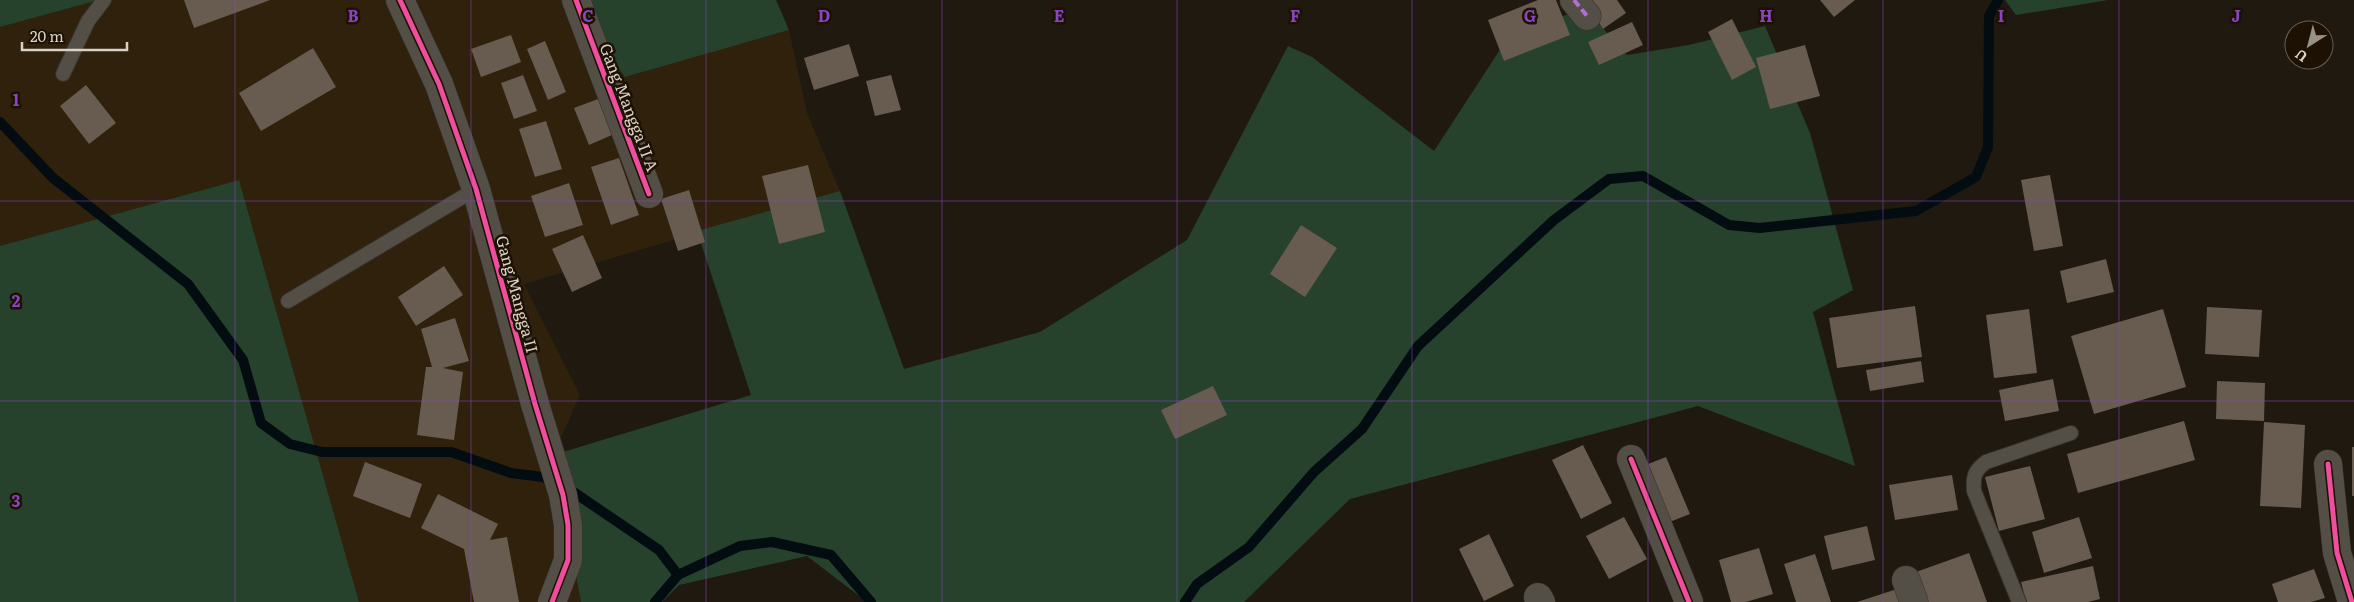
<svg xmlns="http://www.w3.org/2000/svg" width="2354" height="602" font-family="Literata,serif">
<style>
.built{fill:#30210c}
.green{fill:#27422c}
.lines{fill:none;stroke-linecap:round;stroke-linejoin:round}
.stream{stroke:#030c11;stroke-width:10}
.building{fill:#685b50}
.lane-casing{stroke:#37322c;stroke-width:16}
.street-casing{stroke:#37322c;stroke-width:29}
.lane{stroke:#534e46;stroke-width:14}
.street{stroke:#534e46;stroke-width:28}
.quiet{stroke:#b36fd0;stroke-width:4;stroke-dasharray:8 4;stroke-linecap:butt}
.cycleway-casing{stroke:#1c1102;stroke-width:8}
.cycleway{stroke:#ef4d9e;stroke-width:5}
.grid{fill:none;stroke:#8945c0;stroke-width:1;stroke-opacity:0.55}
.labels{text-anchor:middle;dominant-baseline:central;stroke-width:5;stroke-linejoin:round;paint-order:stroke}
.street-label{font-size:16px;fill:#d9d1c6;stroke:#1c1102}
.grid-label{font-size:16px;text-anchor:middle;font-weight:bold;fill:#8945c0;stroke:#1c1102;stroke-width:5;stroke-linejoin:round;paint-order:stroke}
</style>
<rect width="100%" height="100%" fill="#20190f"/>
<polygon class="built" points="99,0 569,0 625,77 789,30 807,113 840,191 524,284 580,395 553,455 581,602 359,602 239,180 0,246 0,27"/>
<g class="green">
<polygon points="0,0 99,0 0,27"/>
<polygon points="569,0 776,0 789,30 625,77"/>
<polygon points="2005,0 2108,0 2016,15"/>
<polygon points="1584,7 1627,55 1689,45 1765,26 1810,133 1853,290 1813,312 1855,466 1698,406 1350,499 1244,602 867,602 807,556 679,585 662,602 581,602 553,455 751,395 697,231 840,191 904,369 1040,332 1187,240 1288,46 1312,57 1434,151 1505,42"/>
<polygon points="239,180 359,602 0,602 0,246"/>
</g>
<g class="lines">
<g class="stream">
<polyline points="0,122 53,178 188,284 243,360 261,423 290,444 322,452 451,452 511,473 543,477 572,491 659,550 678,575"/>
<polyline points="655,602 678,575 740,546 772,542 831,555 871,602"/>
<polyline points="1185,602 1197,584 1249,547 1314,472 1362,429 1418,346 1554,220 1609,179 1643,176 1729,225 1760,228 1916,211 1976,177 1988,147 1989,16 1998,0"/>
</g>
</g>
<g class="building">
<polygon points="184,0 270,0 194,28"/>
<polygon points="1538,0 1556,0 1570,35 1504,61 1488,20"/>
<polygon points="1585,0 1617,0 1626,13 1603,29"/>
<polygon points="1820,0 1855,0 1834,17"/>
<polygon points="1732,19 1756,67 1732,80 1708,32"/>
<polygon points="1632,22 1643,45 1599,65 1588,42"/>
<polygon points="511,35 521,62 481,77 471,49"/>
<polygon points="545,41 566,92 548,100 527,49"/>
<polygon points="849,44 859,76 814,90 804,58"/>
<polygon points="1805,45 1820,96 1770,109 1756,58"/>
<polygon points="313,48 336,87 261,131 239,93"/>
<polygon points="523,75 537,111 514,119 501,83"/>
<polygon points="891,75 901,110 875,116 866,81"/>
<polygon points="86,85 116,123 89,144 60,106"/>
<polygon points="598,99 612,135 589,145 574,108"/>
<polygon points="546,121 562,169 535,177 519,129"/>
<polygon points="619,158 639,215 611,225 591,167"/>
<polygon points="808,165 825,232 779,244 762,176"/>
<polygon points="2050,175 2063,246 2034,251 2021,180"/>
<polygon points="569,183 583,225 545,237 531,196"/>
<polygon points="689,190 705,242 678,251 661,199"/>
<polygon points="1301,225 1337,248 1305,297 1270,274"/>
<polygon points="583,235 602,278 572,292 552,249"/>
<polygon points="2106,259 2114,292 2067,303 2060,271"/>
<polygon points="444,266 463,295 416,326 398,297"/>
<polygon points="1915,306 1922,357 1837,368 1829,318"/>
<polygon points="2207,307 2262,310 2259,357 2205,354"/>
<polygon points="2029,309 2037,373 1994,378 1986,315"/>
<polygon points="2163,309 2186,387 2094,414 2071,336"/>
<polygon points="455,318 469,361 443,368 463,372 454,440 417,435 426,367 432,367 421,329"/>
<polygon points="1921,361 1924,382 1870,391 1866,370"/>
<polygon points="2053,379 2059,411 2005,421 1999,390"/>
<polygon points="2217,381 2265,383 2264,421 2216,419"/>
<polygon points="1213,386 1227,415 1175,439 1161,410"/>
<polygon points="2184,421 2195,460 2078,493 2067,454"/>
<polygon points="2264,422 2305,425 2301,508 2260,506"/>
<polygon points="1583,445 1612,503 1581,519 1552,460"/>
<rect x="2352" y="447" width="2" height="49"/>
<polygon points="1666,457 1690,514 1667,523 1643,466"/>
<polygon points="365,462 422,484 410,518 353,496"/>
<polygon points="2030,466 2045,519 1999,531 1985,477"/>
<polygon points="1952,475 1958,510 1895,520 1889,485"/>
<polygon points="438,494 498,524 490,540 507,537 519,602 474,602 464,549 421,528"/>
<polygon points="1624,517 1647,559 1609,579 1586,536"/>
<polygon points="2079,517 2092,558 2044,573 2032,532"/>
<polygon points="1867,526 1875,560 1832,570 1824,536"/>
<polygon points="1489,534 1514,586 1484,601 1459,549"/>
<polygon points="1759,548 1773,594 1746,602 1731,602 1719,560"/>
<polygon points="1969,553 1987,602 1926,602 1916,572"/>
<polygon points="1815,554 1831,602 1796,602 1784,564"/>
<polygon points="2093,566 2100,599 2088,602 2026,602 2021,582"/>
<polygon points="2314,569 2325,598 2311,602 2278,602 2272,584"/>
<polygon points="1897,589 1901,602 1857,602"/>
</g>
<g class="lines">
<defs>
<g id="lane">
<polyline points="63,74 88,21 104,0"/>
<polyline points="288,301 476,189"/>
<path d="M 2019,602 L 1974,491 C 1973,477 1974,471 1986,462 L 2071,433"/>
</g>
<g id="street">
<polyline points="400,0 439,84 476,189 535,404 563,495 568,525 568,560 552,602"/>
<polyline points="576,0 649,194"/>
<polyline points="1574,0 1587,16"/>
<polyline points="1631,459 1689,602"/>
<polyline points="2328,464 2337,553 2352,602"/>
<polyline points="1906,580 1914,602"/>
<polyline points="1538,597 1541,602"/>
</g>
</defs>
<use href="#lane" class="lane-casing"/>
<use href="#street" class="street-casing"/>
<use href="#lane" class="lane"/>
<use href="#street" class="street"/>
<polyline class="quiet" points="1574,0 1587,16"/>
<defs>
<g id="cycleway">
<polyline points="400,0 439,84 476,189 535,404 563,495 568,525 568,560 552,602"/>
<polyline points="576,0 649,194"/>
<polyline points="1631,459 1689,602"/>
<polyline points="2328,464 2337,553 2352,602"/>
</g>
</defs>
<use href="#cycleway" class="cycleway-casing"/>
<use href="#cycleway" class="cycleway"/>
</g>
<path class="grid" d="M 235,0 L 235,602M 471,0 L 471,602M 706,0 L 706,602M 942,0 L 942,602M 1177,0 L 1177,602M 1412,0 L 1412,602M 1648,0 L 1648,602M 1883,0 L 1883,602M 2119,0 L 2119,602M 0,201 L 2354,201M 0,401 L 2354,401"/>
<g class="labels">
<g class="street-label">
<text transform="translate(630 107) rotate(69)">Gang Mangga II A</text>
<text transform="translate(518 294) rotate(75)">Gang Mangga II</text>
</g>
</g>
<g class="grid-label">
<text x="353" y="22">B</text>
<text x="588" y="22">C</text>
<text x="824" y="22">D</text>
<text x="1059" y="22">E</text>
<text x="1295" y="22">F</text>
<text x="1530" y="22">G</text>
<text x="1766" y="22">H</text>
<text x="2001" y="22">I</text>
<text x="2236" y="22">J</text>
<text x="16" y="106">1</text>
<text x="16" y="307">2</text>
<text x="16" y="507">3</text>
</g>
<g transform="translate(2309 45) rotate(216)"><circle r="24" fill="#1c1102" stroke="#685e50"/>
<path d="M0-4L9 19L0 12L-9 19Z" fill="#989186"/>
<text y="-8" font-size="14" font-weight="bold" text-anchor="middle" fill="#d9d1c6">U</text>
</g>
<path d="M22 42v8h105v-8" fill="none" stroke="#d9d1c6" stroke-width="2.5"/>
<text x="30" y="42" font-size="15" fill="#d9d1c6" stroke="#1c1102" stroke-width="4" paint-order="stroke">20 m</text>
</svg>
